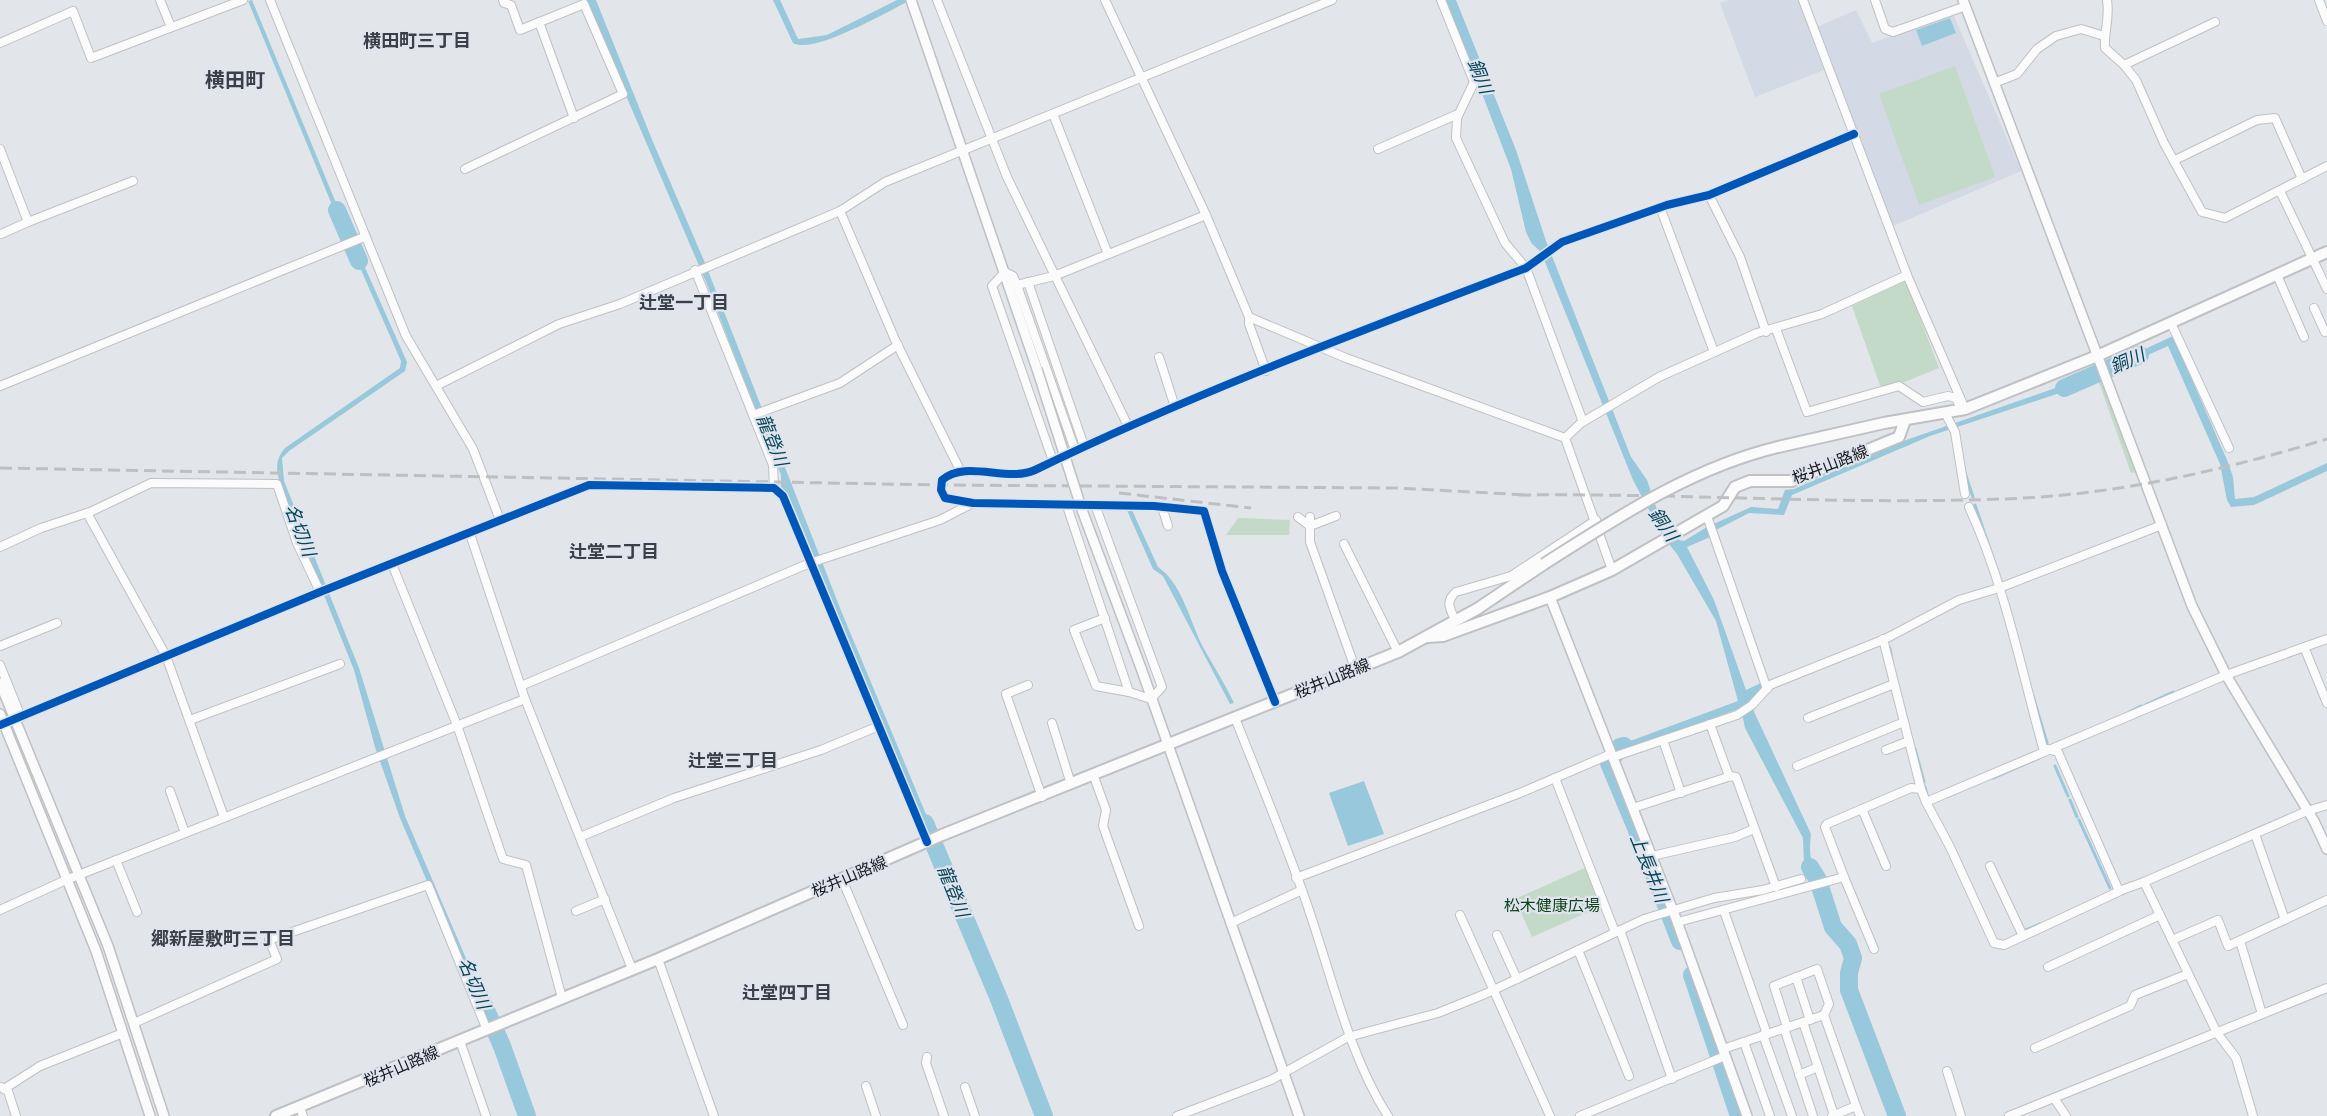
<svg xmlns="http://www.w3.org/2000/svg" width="2327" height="1116" font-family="Ubuntu,'Noto Sans JP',sans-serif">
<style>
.built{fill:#d3dae5}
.green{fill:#c3dac8}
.water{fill:#98c8db}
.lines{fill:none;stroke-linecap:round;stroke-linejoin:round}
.stream{stroke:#98c8db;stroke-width:3}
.river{stroke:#98c8db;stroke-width:18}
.minor-casing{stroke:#bec0c3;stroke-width:10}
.tertiary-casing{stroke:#bec0c3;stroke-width:12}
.secondary-casing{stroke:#bec0c3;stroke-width:14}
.minor{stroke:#fbfbfc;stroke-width:8}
.tertiary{stroke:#fbfbfc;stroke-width:9}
.secondary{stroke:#fbfbfc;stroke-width:10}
.rail{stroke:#bebfc0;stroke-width:3;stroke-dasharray:12 6;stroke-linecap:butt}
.tertiary-bridge-casing{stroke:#bec0c3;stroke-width:12;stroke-linecap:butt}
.secondary-bridge-casing{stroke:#bec0c3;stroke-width:14;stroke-linecap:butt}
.tertiary-bridge{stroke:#fbfbfc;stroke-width:9}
.secondary-bridge{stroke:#fbfbfc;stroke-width:10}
.cycleway-casing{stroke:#dfe4ee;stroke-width:11}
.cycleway{stroke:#0057b8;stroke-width:8}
.labels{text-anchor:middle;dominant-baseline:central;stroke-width:4.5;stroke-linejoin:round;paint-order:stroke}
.street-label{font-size:16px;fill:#191b1e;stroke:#dfe4ee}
.park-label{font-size:16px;fill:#11431b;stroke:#dfe4ee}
.neighbourhood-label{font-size:18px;font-weight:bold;fill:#3b4047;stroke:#dfe4ee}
.water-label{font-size:18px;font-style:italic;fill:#064456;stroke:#dfe4ee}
.quarter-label{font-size:20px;font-weight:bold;fill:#3b4047;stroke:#dfe4ee}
</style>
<rect width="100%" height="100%" fill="#e2e5ea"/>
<g class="built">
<polygon points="1728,0 1798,0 1824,70 1755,97 1720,3"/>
<polygon points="1856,10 1872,43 1953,14 2021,171 1891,227 1817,27"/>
</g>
<g class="green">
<polygon points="1955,66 1995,177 1919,205 1879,94"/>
<polygon points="1906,281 1939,368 1882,391 1852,306"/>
<polygon points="2102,374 2139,472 2131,473 2097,377"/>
<polygon points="1238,518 1290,520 1289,535 1226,535"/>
<polygon points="1587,867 1602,906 1532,937 1515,899"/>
</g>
<g class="water">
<polygon points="252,0 348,232 344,234 248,1"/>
<polygon points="585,0 596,0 653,142 705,263 842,613 933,831 926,835 793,506 781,487 781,475 706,282"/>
<path d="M 773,0 L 780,0 L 798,39 L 827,35 L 897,0 L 911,0 C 888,11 814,55 793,43 Z"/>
<path d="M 1446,0 L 1456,0 L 1516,150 L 1546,241 L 1631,457 L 1647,480 L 1656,507 L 1679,540 L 1684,541 L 1707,527 L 1751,507 L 1778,509 L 1785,490 L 1794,489 L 1909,439 L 2084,378 L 2087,384 L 1930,436 L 1792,495 L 1784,515 L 1749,513 L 1718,529 L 1708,538 L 1687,547 L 1714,600 L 1746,690 L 1761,683 L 1763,688 L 1749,701 L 1811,834 C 1809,852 1809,865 1822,879 L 1814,883 L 1804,865 L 1803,838 L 1745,728 L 1741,708 L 1619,752 L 1614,747 L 1738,701 L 1716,621 L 1677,554 L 1664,538 L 1633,480 L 1541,252 L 1532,244 L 1526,232 L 1511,169 Z"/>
<polygon points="1950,18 1956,33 1922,46 1916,30"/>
<path d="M 355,245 L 407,362 L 405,371 L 289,451 L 282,458 L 284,481 L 359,668 L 405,816 L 489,1012 L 484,1015 L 400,818 L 375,747 L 354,670 L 283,493 C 278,475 272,463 285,448 L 400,368 L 401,361 L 351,247 Z"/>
<polygon points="2173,336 2227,460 2233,477 2235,499 2254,497 2327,463 2327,471 2254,505 2231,507 2227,500 2220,464 2168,346 2119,368 2117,362"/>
<path d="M 1126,508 L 1131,508 L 1158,567 C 1183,584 1190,623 1204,649 C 1214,667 1225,684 1234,703 L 1230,704 L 1163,576 L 1153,569 Z"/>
<polygon points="1364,781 1384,834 1348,846 1329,793"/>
</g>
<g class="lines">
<g class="stream">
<polyline points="1965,473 1973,497"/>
<polyline points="1975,505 1995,564"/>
<polyline points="1890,648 1892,661"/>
<polyline points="2179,691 2194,685"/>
<polyline points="2033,696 2047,743"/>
<polyline points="2145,705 2173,692"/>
<polyline points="2129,712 2141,706"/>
<polyline points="1915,749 1924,782"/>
<polyline points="2055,766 2068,796"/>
<polyline points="1993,778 2039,758"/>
<polyline points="1925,787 1927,795"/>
<polyline points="1946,797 1956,793"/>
<polyline points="2070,800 2077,817"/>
<polyline points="2079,820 2110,888"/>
<polyline points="2026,930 2040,924"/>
</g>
<g class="river">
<polyline points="337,210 359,261"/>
<polyline points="2064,388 2140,355"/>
<polyline points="1624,746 1620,747 1609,763 1639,835"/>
<polyline points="925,823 999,999 1044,1116"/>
<polyline points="1810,867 1818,880 1833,927 1848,944 1853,958 1849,973 1849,990 1897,1116"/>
<polyline points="1654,874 1680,941"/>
<polyline points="1692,975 1739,1116"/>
<polyline points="478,992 502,1046 527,1116"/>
</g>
<defs>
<g id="minor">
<polyline points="160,0 171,27"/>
<polyline points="270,0 406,336 473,449 500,520"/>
<polyline points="937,0 1007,177 1128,426"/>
<polyline points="1105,0 1206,215 1249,317 1346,358 1565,438 1612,570"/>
<polyline points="1441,0 1474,82 1457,118 1456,138 1505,243 1526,268 1583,422"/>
<polyline points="1803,0 1907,275 1965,409"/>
<polyline points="1875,0 1885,29 1893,32 1966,6"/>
<path d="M 2107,0 C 2110,17 2104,31 2105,48 L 2124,65 L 2136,80 L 2164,143 L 2202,212 L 2225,218 L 2327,166"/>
<polyline points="2319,0 2327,21"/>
<polyline points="539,22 574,118"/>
<polyline points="0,43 73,11 91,58 243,0"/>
<polyline points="2124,65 2215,22"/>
<polyline points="1994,83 2017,74 2037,49 2056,36 2081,29 2104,36"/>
<polyline points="1053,114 1108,254"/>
<polyline points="0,149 28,222 133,181"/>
<polyline points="1378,149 1458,114"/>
<polyline points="2175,160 2257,120 2275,118 2302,179"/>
<polyline points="465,169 623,94 584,4 520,30 511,5 504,3 503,0"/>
<polyline points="2280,191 2327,289"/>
<polyline points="1709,195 1740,257 1766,332"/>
<polyline points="1660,207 1714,352"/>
<polyline points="840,211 896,342 961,472"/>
<polyline points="1,234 28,222"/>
<polyline points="695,270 773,465 774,488"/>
<polyline points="2277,275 2304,337"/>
<polyline points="1028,282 1084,446"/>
<polyline points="1017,285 1054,276 1206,215"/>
<polyline points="2314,308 2325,332 2327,331"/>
<polyline points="1249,317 1249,324 1266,371"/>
<polyline points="2171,323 2229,448"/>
<polyline points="1776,329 1807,412 1899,386 1923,402 1948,396 1956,398 1959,405"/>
<polyline points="1159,357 1175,407"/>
<polyline points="0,386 364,237"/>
<polyline points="436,386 559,324 620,304 840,211 885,182 1332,0"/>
<polyline points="1945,413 1955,432 1965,494"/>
<polyline points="753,415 840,383 898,345"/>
<polyline points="1565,438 1581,423 1659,377 1757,333 1822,314 1907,275"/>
<polyline points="1053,461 992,286 1005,272 1013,276 1017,285 1075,450"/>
<polyline points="1067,506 1129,692 1151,699 1162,687 1095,505"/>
<polyline points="1162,507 1168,526"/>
<path d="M 1969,507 C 2004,583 2021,668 2043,748 L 2058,752 L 2119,891 L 2144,882 L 2217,1033 L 2236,1058 L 2253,1116"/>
<polyline points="87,513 166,656 224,817"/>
<polyline points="1707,516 1767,689"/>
<polyline points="1298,517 1310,526 1336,516"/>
<polyline points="1310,517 1310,542 1355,668"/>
<polyline points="470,534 525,699 632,969"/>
<polyline points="1344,544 1398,652"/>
<polyline points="0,547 41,528 90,512 151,483 277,484 297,543 320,592"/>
<polyline points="392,564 457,725 503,859 526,865 562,998"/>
<polyline points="1105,618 1074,630 1096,686 1129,692"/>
<path d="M 1455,620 C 1450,609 1445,601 1456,592 L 1511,576 L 1596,520"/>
<polyline points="1883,639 1921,789"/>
<polyline points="0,646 57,623"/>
<polyline points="2304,647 2327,703"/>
<polyline points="0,665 21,717"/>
<polyline points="1028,685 1006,694 1042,797"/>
<polyline points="521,686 810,563 940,520 973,503"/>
<path d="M 1275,702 L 1222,571 L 1204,511 L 1154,506 L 973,503 L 945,498 L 941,490 L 942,480 C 966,459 1007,483 1035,470 C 1194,393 1361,331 1526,268 L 1562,242 L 1667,205 L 1709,195 L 1854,134"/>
<path d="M 1235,718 C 1258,776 1282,834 1303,893 C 1329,964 1347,1053 1388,1116"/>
<polyline points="1808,718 1894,684"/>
<polyline points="190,720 340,664"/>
<polyline points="1052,723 1071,784"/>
<polyline points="1710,724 1729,776 1736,777 1776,887"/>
<polyline points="1,725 320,592 589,485 774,488 783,496 927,842"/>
<polyline points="1663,740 1681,793"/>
<polyline points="1886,750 1909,741"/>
<polyline points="1613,757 1737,715 1752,705 1770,685 1885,639 1959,600 1999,588 2162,525"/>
<polyline points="1797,766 1904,722"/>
<polyline points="1093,774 1106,810 1103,826 1139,926"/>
<polyline points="1555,778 1615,932"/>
<polyline points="170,791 185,833"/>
<polyline points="1926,802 1950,847 1994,943 2004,945 2120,891"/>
<polyline points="1633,808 1731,776"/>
<polyline points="1862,809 1886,866"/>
<polyline points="2255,834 2285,920"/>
<polyline points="580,837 674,798 821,750 879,726"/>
<polyline points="1652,856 1735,837 1754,829"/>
<polyline points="116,860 137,912"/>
<polyline points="1990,866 2023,936"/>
<polyline points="1844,877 1874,949"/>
<polyline points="1296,878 1520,793 1611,754"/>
<polyline points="842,879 903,1025"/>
<polyline points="2144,882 2307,811 2327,805"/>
<polyline points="0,910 66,880 525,699"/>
<polyline points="576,911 605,899"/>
<polyline points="1724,911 1767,1034"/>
<polyline points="1460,915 1550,1116"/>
<polyline points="1233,922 1302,890"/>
<polyline points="1678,922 1844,877 1825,827 1827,824 1911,788 1921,789 1926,802 2226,675 2327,639"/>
<polyline points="1620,930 1672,1079"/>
<polyline points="1497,935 1517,979"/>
<polyline points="2172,940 2218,920 2228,946 2327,900"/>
<polyline points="2240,941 2262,1014"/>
<polyline points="1578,950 1629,1076"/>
<polyline points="658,959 714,1116"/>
<polyline points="2048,967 2160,915"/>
<polyline points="1796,977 1810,1020"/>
<polyline points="1803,1022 1834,1115"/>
<polyline points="134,1023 277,959 269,940 428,885 487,1030"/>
<polyline points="1787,1027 1774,986 1817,969 1829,1004 1824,1015"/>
<polyline points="1784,1028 1813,1116"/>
<polyline points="1763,1035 1792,1116"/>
<polyline points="460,1041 486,1116"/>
<polyline points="1744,1042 1770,1116"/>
<polyline points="2035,1048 2130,1006 2135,995 2188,974"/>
<polyline points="1723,1049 1824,1015 1856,1106 1832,1116"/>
<polyline points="927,1057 926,1063 944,1116"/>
<polyline points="1947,1071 1961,1116"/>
<polyline points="1799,1075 1818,1067"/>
<polyline points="866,1086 876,1116"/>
<polyline points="1,1087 8,1091 16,1116"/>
<polyline points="965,1087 975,1116"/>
<polyline points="4,1089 40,1066 123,1033"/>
<polyline points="2054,1098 2066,1116"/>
<polyline points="1856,1106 1860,1116"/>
<polyline points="300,1107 303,1116"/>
<polyline points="1177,1116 1271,1080 1348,1037 1438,1013 1485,994 1644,919 1714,898 1763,890 1801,879"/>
<polyline points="1580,1116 1725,1056"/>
<polyline points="2009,1116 2327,988"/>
</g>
<g id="tertiary">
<polyline points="911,0 1037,369"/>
<polyline points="1963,0 2192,606 2226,675 2314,821 2327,849"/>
<polyline points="1550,597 1675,916 1747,1116"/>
<polyline points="1141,668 1299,1116"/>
<polyline points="0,683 108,946 164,1116"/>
<polyline points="0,714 96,951 150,1116"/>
</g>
<g id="secondary">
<polyline points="1778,447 1884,423 1965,409 2097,356 2327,252"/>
<polyline points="1428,637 1443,636 1550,597 1612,570 1723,506 1735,487 1750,481 1792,481 1899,437 1905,420"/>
<polyline points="276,1116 658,959 942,835 1398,652 1477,609 1544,564"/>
</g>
</defs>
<use href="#minor" class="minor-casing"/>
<use href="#tertiary" class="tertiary-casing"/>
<use href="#secondary" class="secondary-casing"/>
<use href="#minor" class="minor"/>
<use href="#tertiary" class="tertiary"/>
<use href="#secondary" class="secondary"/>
<g class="rail">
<polyline points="0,468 941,485 1396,488 1528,495"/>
<polyline points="1119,493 1251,508"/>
<path d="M 1519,495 C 1680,493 1841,505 2001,499 C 2111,496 2222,471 2327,439"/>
</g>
<defs>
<polyline id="tertiary-bridge" points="1037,369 1082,510 1141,668"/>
<path id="secondary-bridge" d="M 1544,564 C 1618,517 1691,468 1778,447"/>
</defs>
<use href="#tertiary-bridge" class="tertiary-bridge-casing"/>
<use href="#secondary-bridge" class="secondary-bridge-casing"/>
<use href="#tertiary-bridge" class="tertiary-bridge"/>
<use href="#secondary-bridge" class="secondary-bridge"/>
<defs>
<g id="cycleway">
<path d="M 1275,702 L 1222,571 L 1204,511 L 1154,506 L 973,503 L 945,498 L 941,490 L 942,480 C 966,459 1007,483 1035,470 C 1194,393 1361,331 1526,268 L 1562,242 L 1667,205 L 1709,195 L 1854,134"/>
<polyline points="0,725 320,592 589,485 774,488 783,496 927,842"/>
</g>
</defs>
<use href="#cycleway" class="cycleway-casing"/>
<use href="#cycleway" class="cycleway"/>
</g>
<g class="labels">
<g class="street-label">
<text transform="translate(1830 464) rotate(-21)">桜井山路線</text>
<text transform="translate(1332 678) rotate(-22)">桜井山路線</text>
<text transform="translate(849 876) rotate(-23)">桜井山路線</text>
<text transform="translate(401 1066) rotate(-23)">桜井山路線</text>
</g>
<g class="park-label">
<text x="1552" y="905">松木健康広場</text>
</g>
<g class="neighbourhood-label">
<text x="417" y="40">横田町三丁目</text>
<text x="684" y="302">辻堂一丁目</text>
<text x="614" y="551">辻堂二丁目</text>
<text x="733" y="760">辻堂三丁目</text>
<text x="223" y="938">郷新屋敷町三丁目</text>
<text x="787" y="992">辻堂四丁目</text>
</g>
<g class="water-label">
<text transform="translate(1481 76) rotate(68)">銅川</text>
<text transform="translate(2127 360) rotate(-24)">銅川</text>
<text transform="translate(773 440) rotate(68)">龍登川</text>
<text transform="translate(1664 524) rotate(55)">銅川</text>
<text transform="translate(301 530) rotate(69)">名切川</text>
<text transform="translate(1650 868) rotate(68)">上長井川</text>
<text transform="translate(954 891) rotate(68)">龍登川</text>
<text transform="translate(475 983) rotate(67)">名切川</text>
</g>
<g class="quarter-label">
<text x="235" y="79">横田町</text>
</g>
</g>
</svg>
